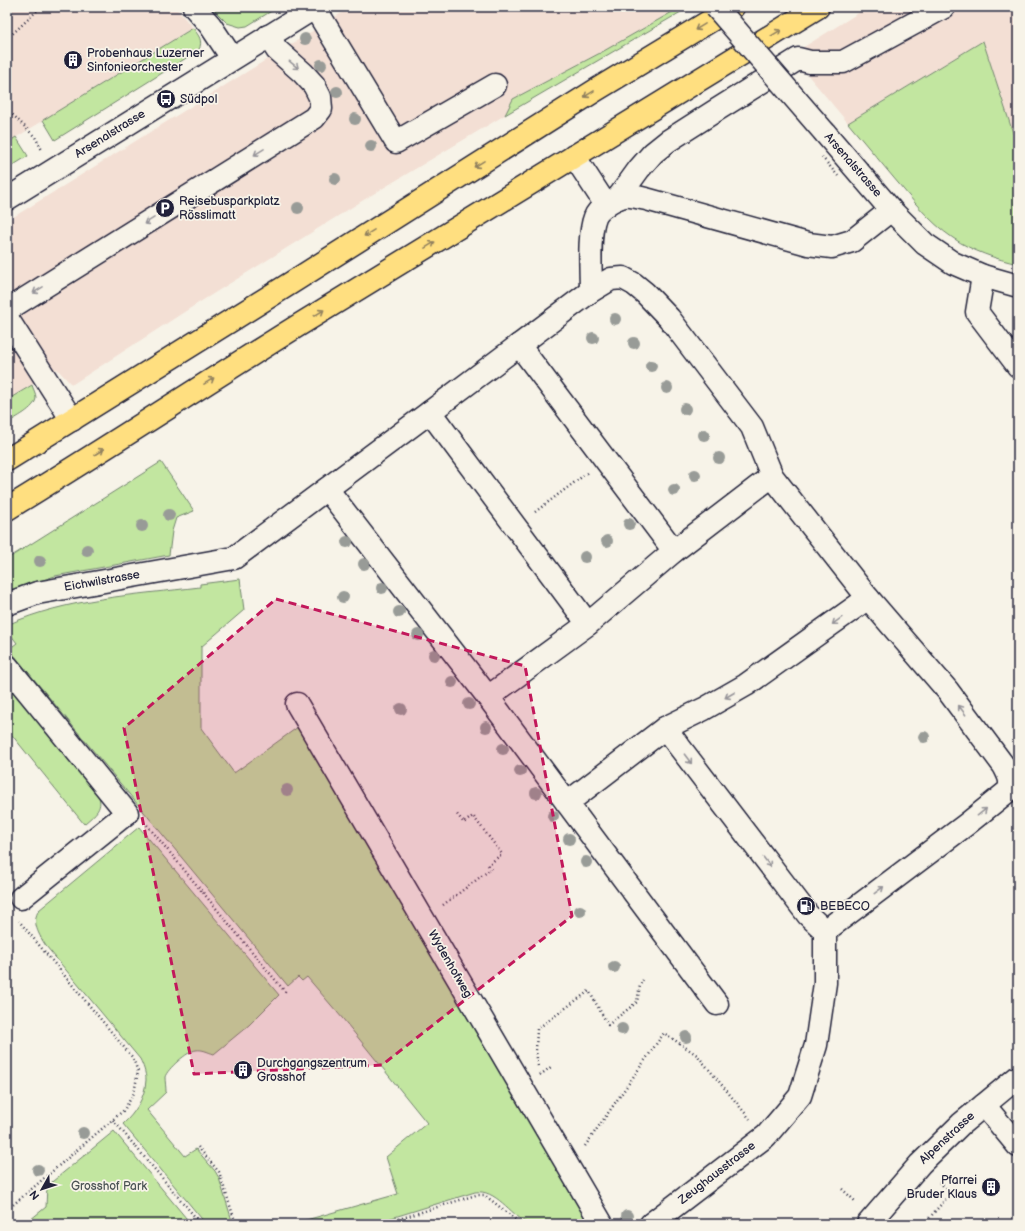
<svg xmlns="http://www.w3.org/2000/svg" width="1025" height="1231" font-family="'Balsamiq Sans',sans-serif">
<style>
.built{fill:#f3dfd4}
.green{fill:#c2e6a0;stroke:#72846e}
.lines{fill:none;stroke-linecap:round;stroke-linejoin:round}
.minor-casing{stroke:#22223b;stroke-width:25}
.highway-casing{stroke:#22223b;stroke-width:25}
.path{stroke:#22223b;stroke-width:2.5;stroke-dasharray:1 3;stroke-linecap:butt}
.minor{stroke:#f7f3e8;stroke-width:22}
.highway{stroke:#ffdf80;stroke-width:22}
.minor-bridge-casing{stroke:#22223b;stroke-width:25;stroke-linecap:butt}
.path-bridge{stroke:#22223b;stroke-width:2.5;stroke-dasharray:1 3;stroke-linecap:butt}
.minor-bridge{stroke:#f7f3e8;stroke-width:22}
.tree{fill:#989b97}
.oneway{stroke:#90805e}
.oneway2{stroke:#97959a}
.marked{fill:#c2185b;fill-opacity:0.2;stroke:#c2185b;stroke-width:3;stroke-dasharray:8 5;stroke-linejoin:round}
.labels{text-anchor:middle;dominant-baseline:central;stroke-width:3.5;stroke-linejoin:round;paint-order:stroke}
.poi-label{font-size:12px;fill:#22223b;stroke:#f7f3e8;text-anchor:start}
.street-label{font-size:12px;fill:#22223b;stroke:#f7f3e8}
.park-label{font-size:12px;fill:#4a5354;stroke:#f7f3e8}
</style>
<rect width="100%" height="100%" fill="#f7f3e8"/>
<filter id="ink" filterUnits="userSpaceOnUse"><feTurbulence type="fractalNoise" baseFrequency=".025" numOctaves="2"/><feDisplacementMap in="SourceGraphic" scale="8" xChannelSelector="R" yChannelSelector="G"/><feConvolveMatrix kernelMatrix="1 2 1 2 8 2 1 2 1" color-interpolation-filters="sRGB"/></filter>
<g filter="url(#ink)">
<g class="built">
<polygon points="7,7 175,7 193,28 7,143"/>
<polygon points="351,7 681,7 602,52 513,99 505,115 370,196 192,307 73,384 70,383 57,369 7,400 7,221"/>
<polygon points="868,7 1018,7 1018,148 983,41 848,123 791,55"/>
</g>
<g class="green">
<polygon points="211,7 217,7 219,9 221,7 246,7 249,10 252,9 255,7 278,7 247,26 240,27 227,23"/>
<polygon points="681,7 685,7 686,9 505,115 513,99 602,52"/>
<path d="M 193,28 C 199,36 203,40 199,50 L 55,140 L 43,120 Z"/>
<path d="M 983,41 L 1018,148 L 1018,264 C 996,259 972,251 953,238 C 929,222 911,198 893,177 C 878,159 863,141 848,123 Z"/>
<polygon points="16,137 28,156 7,169 7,143"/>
<path d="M 32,385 C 33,389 36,393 36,398 C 35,409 15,418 7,423 L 7,400 Z"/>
<polygon points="161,462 194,511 176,518 172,531 169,555 55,576 7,592 7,559"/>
<path d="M 240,579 L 244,610 L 201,647 L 201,728 L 234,773 L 298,727 L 597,1224 C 587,1224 532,1226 527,1223 C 510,1214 496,1189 475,1192 L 372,1224 L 292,1224 L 398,1194 L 386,1157 L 427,1123 L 343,1019 L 307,977 L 302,981 L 298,977 L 288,986 L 9,649 L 17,643 L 7,630 L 7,625 C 68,598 135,595 200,587 L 200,584 Z"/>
<path d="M 7,683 L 97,792 C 105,808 95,814 84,824 L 7,729 Z"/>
<path d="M 139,827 L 279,995 L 249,1025 L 214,1054 C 207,1052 203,1049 196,1050 C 188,1051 167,1069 165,1077 C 165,1081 166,1087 166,1092 L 147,1110 L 185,1156 L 196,1149 L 215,1171 L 219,1178 L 233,1224 L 206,1224 L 123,1124 C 135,1113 145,1098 146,1080 C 146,1073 143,1065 140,1059 L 46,946 C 39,935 31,922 39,910 Z"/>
<polygon points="114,1131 191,1224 25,1224 46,1207 47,1186"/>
</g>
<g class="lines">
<defs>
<g id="minor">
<polyline points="194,7 210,25 232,58"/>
<polyline points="315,8 396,142 495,85"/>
<polyline points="825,133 891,210 925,244 953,263 983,276 1018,286"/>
<polyline points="574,156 606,205"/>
<polyline points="618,198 639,169 653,153 668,141 715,111 798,59 810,62 843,62 944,7"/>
<polyline points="7,199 316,7"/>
<polyline points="983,276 977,312 1018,366"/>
<path d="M 591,291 C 591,270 588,235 595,217 C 598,208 615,198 625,196 C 631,195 640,198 646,199 L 808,244 L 832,247 L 852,241 L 891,210"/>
<polyline points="7,310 314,118 321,109 320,97 314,85 303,73 277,50 268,36"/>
<polyline points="7,318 72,420"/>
<polyline points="519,345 674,551"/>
<polyline points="430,412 588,624"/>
<polyline points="327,489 488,697 717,1004"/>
<path d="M 7,604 L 37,593 L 234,558 L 430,412 L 591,291 L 611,279 L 623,278 L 634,284 L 645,293 L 669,318 L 752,427 L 772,476 L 868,598 L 948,691 L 1004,766 C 1008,774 1013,782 1008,791 L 967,824 L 825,931"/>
<polyline points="7,666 127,813 21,898"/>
<polyline points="488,697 588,624 674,551 772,476"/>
<polyline points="297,704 602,1224"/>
<polyline points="567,803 665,728 704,709 746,685 868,598"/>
<polyline points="984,1105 1018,1146"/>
<polyline points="651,1224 766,1136 800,1096 816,1045 825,983 825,931 808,915 665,728"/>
<polyline points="868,1224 920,1164 961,1124 1018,1077"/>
</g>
<g id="highway">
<polyline points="7,460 291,283 596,90 733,7"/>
<path d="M 7,509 C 105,449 201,386 299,325 C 472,218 645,114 818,7"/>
</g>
</defs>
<use href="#minor" class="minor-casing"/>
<use href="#highway" class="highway-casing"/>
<g class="path">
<polyline points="7,39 41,7"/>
<polyline points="7,109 35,137 42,150"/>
<polyline points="535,512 587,473"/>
<polyline points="147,825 287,994"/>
<polyline points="443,905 491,869 488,865 502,854 473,816 464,823 456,813"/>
<polyline points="538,1066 536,1051 537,1029 589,991 608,1025 637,1002 640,985 643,980"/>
<polyline points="540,1075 551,1067"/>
<polyline points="113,1120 201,1224"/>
<polyline points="585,1146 664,1033 697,1055 750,1119"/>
<polyline points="198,1147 219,1172 236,1224"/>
<polyline points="842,1189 856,1202"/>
<polyline points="7,1210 124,1110 134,1093 138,1072 133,1058 19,921"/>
<polyline points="383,1224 476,1195 484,1195 491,1200 521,1224"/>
<polyline points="924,1224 951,1193 938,1181"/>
</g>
<use href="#minor" class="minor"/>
<use href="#highway" class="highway"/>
<defs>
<polyline id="minor-bridge" points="716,7 825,133"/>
</defs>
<use href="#minor-bridge" class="minor-bridge-casing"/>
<polyline class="path-bridge" points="822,157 838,176"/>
<use href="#minor-bridge" class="minor-bridge"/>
</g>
<g class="tree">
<circle cx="305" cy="39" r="6"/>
<circle cx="321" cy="65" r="6"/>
<circle cx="337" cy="92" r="6"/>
<circle cx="355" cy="119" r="6"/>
<circle cx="371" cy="146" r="6"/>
<circle cx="335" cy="179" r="6"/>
<circle cx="298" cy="208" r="6"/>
<circle cx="615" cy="319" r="6"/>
<circle cx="593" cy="338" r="6"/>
<circle cx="634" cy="343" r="6"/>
<circle cx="651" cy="366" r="6"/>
<circle cx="667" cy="388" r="6"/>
<circle cx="685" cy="409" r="6"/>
<circle cx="704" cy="435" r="6"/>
<circle cx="719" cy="458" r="6"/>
<circle cx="695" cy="475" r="6"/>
<circle cx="674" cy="490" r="6"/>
<circle cx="169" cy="515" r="6"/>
<circle cx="629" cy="524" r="6"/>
<circle cx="142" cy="526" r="6"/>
<circle cx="607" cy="541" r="6"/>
<circle cx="347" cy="542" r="6"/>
<circle cx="87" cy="550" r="6"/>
<circle cx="585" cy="557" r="6"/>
<circle cx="40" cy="561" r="6"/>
<circle cx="364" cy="564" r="6"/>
<circle cx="382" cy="588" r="6"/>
<circle cx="343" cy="597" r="6"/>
<circle cx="399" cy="612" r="6"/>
<circle cx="418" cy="635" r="6"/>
<circle cx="434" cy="655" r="6"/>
<circle cx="452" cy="682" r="6"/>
<circle cx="469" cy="704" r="6"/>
<circle cx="401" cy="709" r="6"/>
<circle cx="486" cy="727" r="6"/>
<circle cx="924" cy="737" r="6"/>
<circle cx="503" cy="749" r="6"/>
<circle cx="520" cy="771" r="6"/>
<circle cx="287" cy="790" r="6"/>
<circle cx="536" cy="793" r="6"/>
<circle cx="553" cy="816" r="6"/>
<circle cx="569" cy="839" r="6"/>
<circle cx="586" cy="862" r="6"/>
<circle cx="580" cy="911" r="6"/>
<circle cx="614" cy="967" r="6"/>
<circle cx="622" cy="1029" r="6"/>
<circle cx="686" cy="1037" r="6"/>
<circle cx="83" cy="1133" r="6"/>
<circle cx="38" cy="1170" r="6"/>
<circle cx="627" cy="1216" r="6"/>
</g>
<defs><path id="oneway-shaft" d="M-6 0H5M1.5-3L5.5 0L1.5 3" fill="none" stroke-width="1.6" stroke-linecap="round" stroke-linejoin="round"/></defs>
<g class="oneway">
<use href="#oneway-shaft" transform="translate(700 27) rotate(149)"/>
<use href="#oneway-shaft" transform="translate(776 33) rotate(-32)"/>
<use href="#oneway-shaft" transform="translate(589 94) rotate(148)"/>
<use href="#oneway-shaft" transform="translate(479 164) rotate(148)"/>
<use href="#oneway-shaft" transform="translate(369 233) rotate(148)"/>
<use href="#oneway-shaft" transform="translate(430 245) rotate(-32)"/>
<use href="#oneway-shaft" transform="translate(319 313) rotate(-32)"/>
<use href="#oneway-shaft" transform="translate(209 381) rotate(-32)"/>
<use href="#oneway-shaft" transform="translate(99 452) rotate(-33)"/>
</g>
<g class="oneway2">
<use href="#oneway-shaft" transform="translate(294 65) rotate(39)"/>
<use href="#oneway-shaft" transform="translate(259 152) rotate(148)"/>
<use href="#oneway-shaft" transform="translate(149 221) rotate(148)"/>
<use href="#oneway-shaft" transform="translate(38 290) rotate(148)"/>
<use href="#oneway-shaft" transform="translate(837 621) rotate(144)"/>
<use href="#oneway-shaft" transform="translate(730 695) rotate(150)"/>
<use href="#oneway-shaft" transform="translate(962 710) rotate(-127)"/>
<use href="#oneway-shaft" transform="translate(688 759) rotate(53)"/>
<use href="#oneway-shaft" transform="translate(982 812) rotate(-39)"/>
<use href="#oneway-shaft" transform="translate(767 862) rotate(53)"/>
<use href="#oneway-shaft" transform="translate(879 890) rotate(-37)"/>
</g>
</g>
<path class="marked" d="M 276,599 L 525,666 L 572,916 L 382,1065 L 194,1074 L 124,728 Z"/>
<defs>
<symbol id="building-disc" viewBox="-11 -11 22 22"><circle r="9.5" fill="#22223b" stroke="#f7f3e8"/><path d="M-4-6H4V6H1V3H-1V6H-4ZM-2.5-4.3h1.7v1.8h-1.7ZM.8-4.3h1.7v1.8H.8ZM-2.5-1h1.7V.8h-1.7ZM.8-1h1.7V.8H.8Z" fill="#fff"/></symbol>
<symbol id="bus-disc" viewBox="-11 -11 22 22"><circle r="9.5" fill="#22223b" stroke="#f7f3e8"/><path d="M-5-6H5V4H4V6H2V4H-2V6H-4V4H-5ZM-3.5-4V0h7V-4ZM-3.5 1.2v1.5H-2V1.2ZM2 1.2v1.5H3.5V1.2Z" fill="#fff"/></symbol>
<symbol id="parking-disc" viewBox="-11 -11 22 22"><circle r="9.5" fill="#22223b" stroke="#f7f3e8"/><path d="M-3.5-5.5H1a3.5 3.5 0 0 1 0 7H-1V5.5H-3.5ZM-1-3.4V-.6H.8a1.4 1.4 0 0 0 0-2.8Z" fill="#fff"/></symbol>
<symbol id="fuel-disc" viewBox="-11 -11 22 22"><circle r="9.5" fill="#22223b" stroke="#f7f3e8"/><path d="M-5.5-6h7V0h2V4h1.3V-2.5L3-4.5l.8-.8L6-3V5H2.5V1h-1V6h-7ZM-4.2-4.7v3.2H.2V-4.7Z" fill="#fff"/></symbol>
</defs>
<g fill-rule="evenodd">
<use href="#building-disc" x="62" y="49" width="22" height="22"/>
<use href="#bus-disc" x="155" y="88" width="22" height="22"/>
<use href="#parking-disc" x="154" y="197" width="22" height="22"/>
<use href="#fuel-disc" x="795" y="895" width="22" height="22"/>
<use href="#building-disc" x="232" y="1059" width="22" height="22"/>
<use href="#building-disc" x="980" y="1176" width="22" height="22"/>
</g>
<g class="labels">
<g class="poi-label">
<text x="87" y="53">Probenhaus Luzerner<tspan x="87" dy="14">Sinfonieorchester</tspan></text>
<text x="180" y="99">Südpol</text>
<text x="179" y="201">Reisebusparkplatz<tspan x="179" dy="14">Rösslimatt</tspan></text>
<text x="820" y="906">BEBECO</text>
<text x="257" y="1063">Durchgangszentrum<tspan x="257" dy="14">Grosshof</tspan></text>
<text x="977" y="1180" text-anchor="end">Pfarrei<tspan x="977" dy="14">Bruder Klaus</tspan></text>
</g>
<g class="street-label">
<text transform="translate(110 134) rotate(-32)">Arsenalstrasse</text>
<text transform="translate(853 165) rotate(49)">Arsenalstrasse</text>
<text transform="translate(102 581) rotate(-10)">Eichwilstrasse</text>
<text transform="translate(450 964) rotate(60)">Wydenhofweg</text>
<text transform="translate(947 1138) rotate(-43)">Alpenstrasse</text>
<text transform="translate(717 1173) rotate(-38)">Zeughausstrasse</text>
</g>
<g class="park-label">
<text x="109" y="1186">Grosshof Park</text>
</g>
</g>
<rect width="1025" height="1231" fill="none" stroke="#f7f3e8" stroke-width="24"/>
<rect x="12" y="12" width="1001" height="1207" fill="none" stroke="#22223b" stroke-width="1.5" filter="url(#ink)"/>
<g transform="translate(42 1189) rotate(231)" stroke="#f7f3e8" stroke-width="3" paint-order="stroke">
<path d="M0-3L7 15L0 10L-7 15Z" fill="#22223b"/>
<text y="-6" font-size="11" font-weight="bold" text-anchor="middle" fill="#22223b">N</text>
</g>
</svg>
